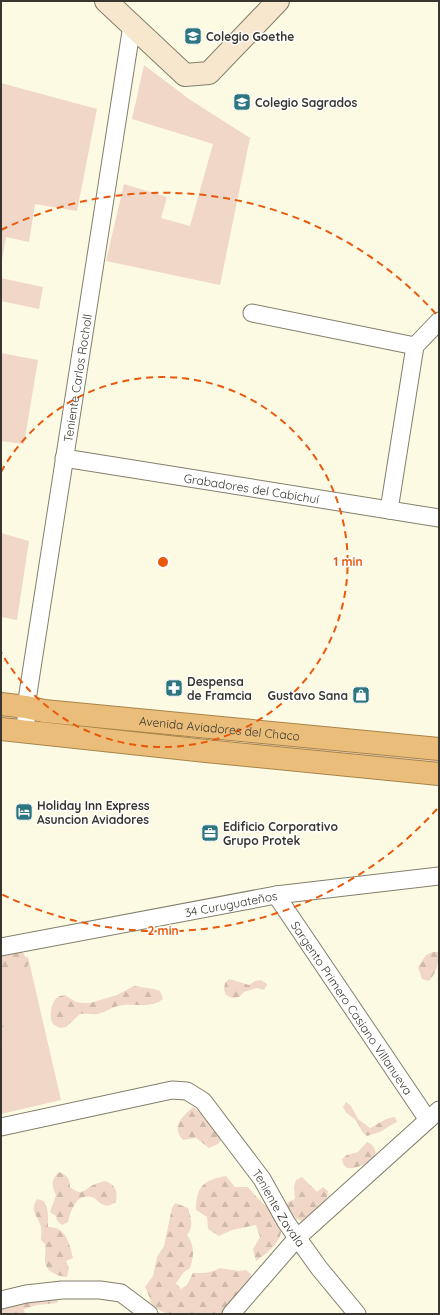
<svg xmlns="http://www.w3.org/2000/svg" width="440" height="1315" font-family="Quicksand,sans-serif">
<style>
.green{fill:#f1d7c7}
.forest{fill:url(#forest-firs)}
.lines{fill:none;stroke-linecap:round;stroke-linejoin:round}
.minor-casing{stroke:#827f6c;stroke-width:19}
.secondary-casing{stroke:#827f6c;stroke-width:24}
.trunk-casing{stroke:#a88449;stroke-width:24}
.minor{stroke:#fff;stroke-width:17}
.secondary{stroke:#f7e7cd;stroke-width:22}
.trunk{stroke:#eabe7a;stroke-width:22}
.ring{fill:none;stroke:#e8590c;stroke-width:2;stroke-dasharray:7 5}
.labels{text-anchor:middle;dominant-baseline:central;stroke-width:3;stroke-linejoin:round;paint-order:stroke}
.poi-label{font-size:12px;font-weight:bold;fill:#38362e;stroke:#fff;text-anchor:start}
.street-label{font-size:12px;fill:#38362e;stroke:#fff}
.centre{fill:#e8590c;stroke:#fff;stroke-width:2}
.ring-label{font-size:12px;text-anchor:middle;font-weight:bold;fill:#e8590c;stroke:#fff;stroke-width:3;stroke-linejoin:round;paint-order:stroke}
</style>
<defs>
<pattern id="forest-firs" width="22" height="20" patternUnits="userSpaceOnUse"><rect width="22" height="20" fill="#f1d7c7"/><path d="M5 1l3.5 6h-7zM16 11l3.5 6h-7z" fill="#cfb9ab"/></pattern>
</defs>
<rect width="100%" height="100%" fill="#fdfae4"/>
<g class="green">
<polygon points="144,65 189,99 250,138 220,285 106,261 124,184 167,197 161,218 190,226 213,144 132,119"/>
<polygon points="1,83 97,109 77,211 35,204 29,242 6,237 1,265"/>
<polygon points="1,278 43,287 39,309 1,301"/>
<polygon points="1,353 38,360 24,444 1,441"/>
<polygon points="1,533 29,541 17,620 1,617"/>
<polygon points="1,715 190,735 191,736 189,740 1,721"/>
<polygon points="248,741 439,760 439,765 247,745"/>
<polygon points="28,957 61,1100 1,1114 1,963"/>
</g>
<g class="forest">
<path d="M 22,951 L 29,963 L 22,975 L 17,972 L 14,965 C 12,972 8,980 1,984 L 1,954 Z"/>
<path d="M 433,952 L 439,952 C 439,963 436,973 429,981 L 422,979 L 418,967 L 426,955 Z"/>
<polygon points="229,979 249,985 255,981 261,980 267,984 264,990 257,988 244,992 239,997 232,998 226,995 224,989 225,983"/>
<path d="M 134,986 L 154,989 L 160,991 L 163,999 C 148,1010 135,1002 118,1006 C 112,1007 106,1012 98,1014 C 92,1015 86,1013 80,1014 L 66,1027 L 60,1028 C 59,1028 55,1025 54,1025 C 48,1019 51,1001 58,997 C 59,996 64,995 65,995 L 76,1002 L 83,1003 L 90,1003 L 117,995 Z"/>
<polygon points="1,1024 11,1034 9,1041 1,1042"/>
<path d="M 346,1102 L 351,1106 L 358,1119 L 370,1128 C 379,1124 384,1118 395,1117 L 397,1122 L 391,1125 L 380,1132 L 367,1136 C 361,1132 361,1128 357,1122 C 353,1116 347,1116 343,1107 Z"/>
<path d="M 193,1107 L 207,1118 L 225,1136 L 218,1144 L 209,1148 L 196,1138 L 183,1140 C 171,1126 182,1117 193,1107 Z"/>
<path d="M 367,1142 C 375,1145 378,1153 373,1160 C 364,1164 344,1177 342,1159 L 347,1155 L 358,1152 Z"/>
<path d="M 59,1172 C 67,1175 70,1179 70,1187 C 81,1196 83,1191 93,1185 C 97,1183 101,1182 105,1181 C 116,1185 118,1191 116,1202 C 112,1204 109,1207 104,1205 C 100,1204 97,1200 94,1198 C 77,1191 71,1210 68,1222 L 62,1225 L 57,1221 L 56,1216 L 50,1212 L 56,1195 C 51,1186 51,1179 59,1172 Z"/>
<path d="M 226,1176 L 235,1187 L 248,1187 C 253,1193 259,1200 265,1205 C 269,1208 275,1210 277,1214 C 291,1234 271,1251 256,1261 L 253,1249 L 260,1237 L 256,1225 L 232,1230 L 219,1236 L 208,1229 L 207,1217 L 196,1210 C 196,1186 204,1180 226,1176 Z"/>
<path d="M 302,1177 L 317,1192 L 323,1187 L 328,1191 C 327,1207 316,1211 305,1221 C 296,1220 288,1216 284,1208 L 288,1202 L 295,1199 L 294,1186 L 296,1180 Z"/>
<path d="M 37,1199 L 44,1201 L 47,1208 L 48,1214 L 48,1227 C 66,1227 69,1242 73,1258 L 66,1261 L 69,1268 L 67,1277 C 56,1276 44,1271 45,1258 C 45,1253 46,1249 45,1244 L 41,1240 C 41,1236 42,1231 41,1227 C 38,1215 29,1212 37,1199 Z"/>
<path d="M 175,1203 L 188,1208 C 191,1219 194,1226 187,1235 C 195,1246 194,1256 190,1268 L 184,1272 L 176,1283 L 181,1289 L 187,1285 L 193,1273 C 203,1273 210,1274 219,1268 L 239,1271 L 246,1270 L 251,1274 L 251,1280 L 229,1314 L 165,1314 L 164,1312 C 148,1307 152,1299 145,1287 L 153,1276 L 157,1257 L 164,1246 L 172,1208 Z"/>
<polygon points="59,1297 57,1303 37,1305 24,1309 25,1314 1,1314 1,1298"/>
</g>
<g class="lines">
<defs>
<g id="minor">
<polyline points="252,313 415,346"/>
<polyline points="415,346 439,321"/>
<path id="s1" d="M 64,458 L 439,518"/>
<polyline points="389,510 415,346"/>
<path id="s2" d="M 26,731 L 26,707 L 31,674 L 132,25"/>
<path id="s3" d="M 276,895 L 428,1120"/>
<path id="s4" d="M 1,947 L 276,895 L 439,876"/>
<path id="s5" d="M 1,1127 L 172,1090 L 187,1091 L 203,1101 L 262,1179 L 286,1222 L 319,1268 L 357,1314"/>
<polyline points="1,1300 26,1294 62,1290 100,1290 121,1293 149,1314"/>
<polyline points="231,1314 297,1238 439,1110"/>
</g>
<polyline id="secondary" points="106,1 185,75 209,73 278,1"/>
<g id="trunk">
<path id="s6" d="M 1,704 L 26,707 L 44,711 L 439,749"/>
<polyline points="1,729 206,751 439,774"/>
</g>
</defs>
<use href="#minor" class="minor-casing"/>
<use href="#secondary" class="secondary-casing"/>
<use href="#trunk" class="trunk-casing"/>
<use href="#minor" class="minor"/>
<use href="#secondary" class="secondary"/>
<use href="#trunk" class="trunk"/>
</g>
<g class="ring">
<path d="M1 472A185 185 0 1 1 1 652"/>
<path d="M437 809A369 369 0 0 1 1 894M1 230A369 369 0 0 1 437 315"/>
</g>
<defs>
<symbol id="school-square" viewBox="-11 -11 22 22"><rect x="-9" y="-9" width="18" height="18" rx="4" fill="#2e7582" stroke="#fff"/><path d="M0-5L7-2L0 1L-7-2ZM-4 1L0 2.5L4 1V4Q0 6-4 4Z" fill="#fff"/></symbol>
<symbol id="pharmacy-square" viewBox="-11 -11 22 22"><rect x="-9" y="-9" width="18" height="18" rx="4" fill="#2e7582" stroke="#fff"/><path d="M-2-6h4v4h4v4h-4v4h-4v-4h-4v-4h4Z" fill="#fff"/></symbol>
<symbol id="shop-square" viewBox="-11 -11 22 22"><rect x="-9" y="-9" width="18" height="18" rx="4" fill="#2e7582" stroke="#fff"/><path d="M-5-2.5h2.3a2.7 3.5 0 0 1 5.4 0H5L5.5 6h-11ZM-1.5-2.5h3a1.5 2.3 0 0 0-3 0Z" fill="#fff"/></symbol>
<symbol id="hotel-square" viewBox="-11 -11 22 22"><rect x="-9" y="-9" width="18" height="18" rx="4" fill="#2e7582" stroke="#fff"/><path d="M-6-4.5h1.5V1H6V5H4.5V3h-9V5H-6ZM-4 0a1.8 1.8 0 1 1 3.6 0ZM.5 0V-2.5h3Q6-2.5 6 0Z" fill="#fff"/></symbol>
<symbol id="office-square" viewBox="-11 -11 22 22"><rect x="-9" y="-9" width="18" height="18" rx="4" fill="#2e7582" stroke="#fff"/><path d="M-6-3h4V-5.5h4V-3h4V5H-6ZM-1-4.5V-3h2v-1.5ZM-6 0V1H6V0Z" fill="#fff"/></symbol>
</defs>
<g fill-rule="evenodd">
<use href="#school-square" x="183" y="26" width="20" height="20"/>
<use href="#school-square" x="232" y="92" width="20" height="20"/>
<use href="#pharmacy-square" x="164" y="678" width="20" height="20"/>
<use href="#shop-square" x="351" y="685" width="20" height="20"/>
<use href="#hotel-square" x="14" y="802" width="20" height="20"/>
<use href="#office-square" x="200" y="823" width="20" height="20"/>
</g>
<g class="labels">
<g class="poi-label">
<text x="206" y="36">Colegio Goethe</text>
<text x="255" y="102">Colegio Sagrados</text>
<text x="187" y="681">Despensa<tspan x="187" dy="14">de Framcia</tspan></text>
<text x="348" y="695" text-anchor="end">Gustavo Sana</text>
<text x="37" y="805">Holiday Inn Express<tspan x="37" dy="14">Asuncion Aviadores</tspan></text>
<text x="223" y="826">Edificio Corporativo<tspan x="223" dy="14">Grupo Protek</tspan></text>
</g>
<g class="street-label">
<text stroke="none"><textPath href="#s2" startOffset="357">Teniente Carlos Rocholl</textPath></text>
<text stroke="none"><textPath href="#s1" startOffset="190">Grabadores del Cabichuí</textPath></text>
<text stroke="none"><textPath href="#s6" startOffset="220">Avenida Aviadores del Chaco</textPath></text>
<text stroke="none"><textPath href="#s4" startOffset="234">34 Curuguateños</textPath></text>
<text stroke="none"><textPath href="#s3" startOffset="136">Sargento Primero Casiano Villanueva</textPath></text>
<text stroke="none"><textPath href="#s5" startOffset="340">Teniente Zavala</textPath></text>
</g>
</g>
<circle cx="163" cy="562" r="6" class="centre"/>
<g class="ring-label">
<text x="348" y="566">1 min</text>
<text x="163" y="935">2 min</text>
</g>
<rect width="440" height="1315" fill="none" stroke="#38362e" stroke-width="4"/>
</svg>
